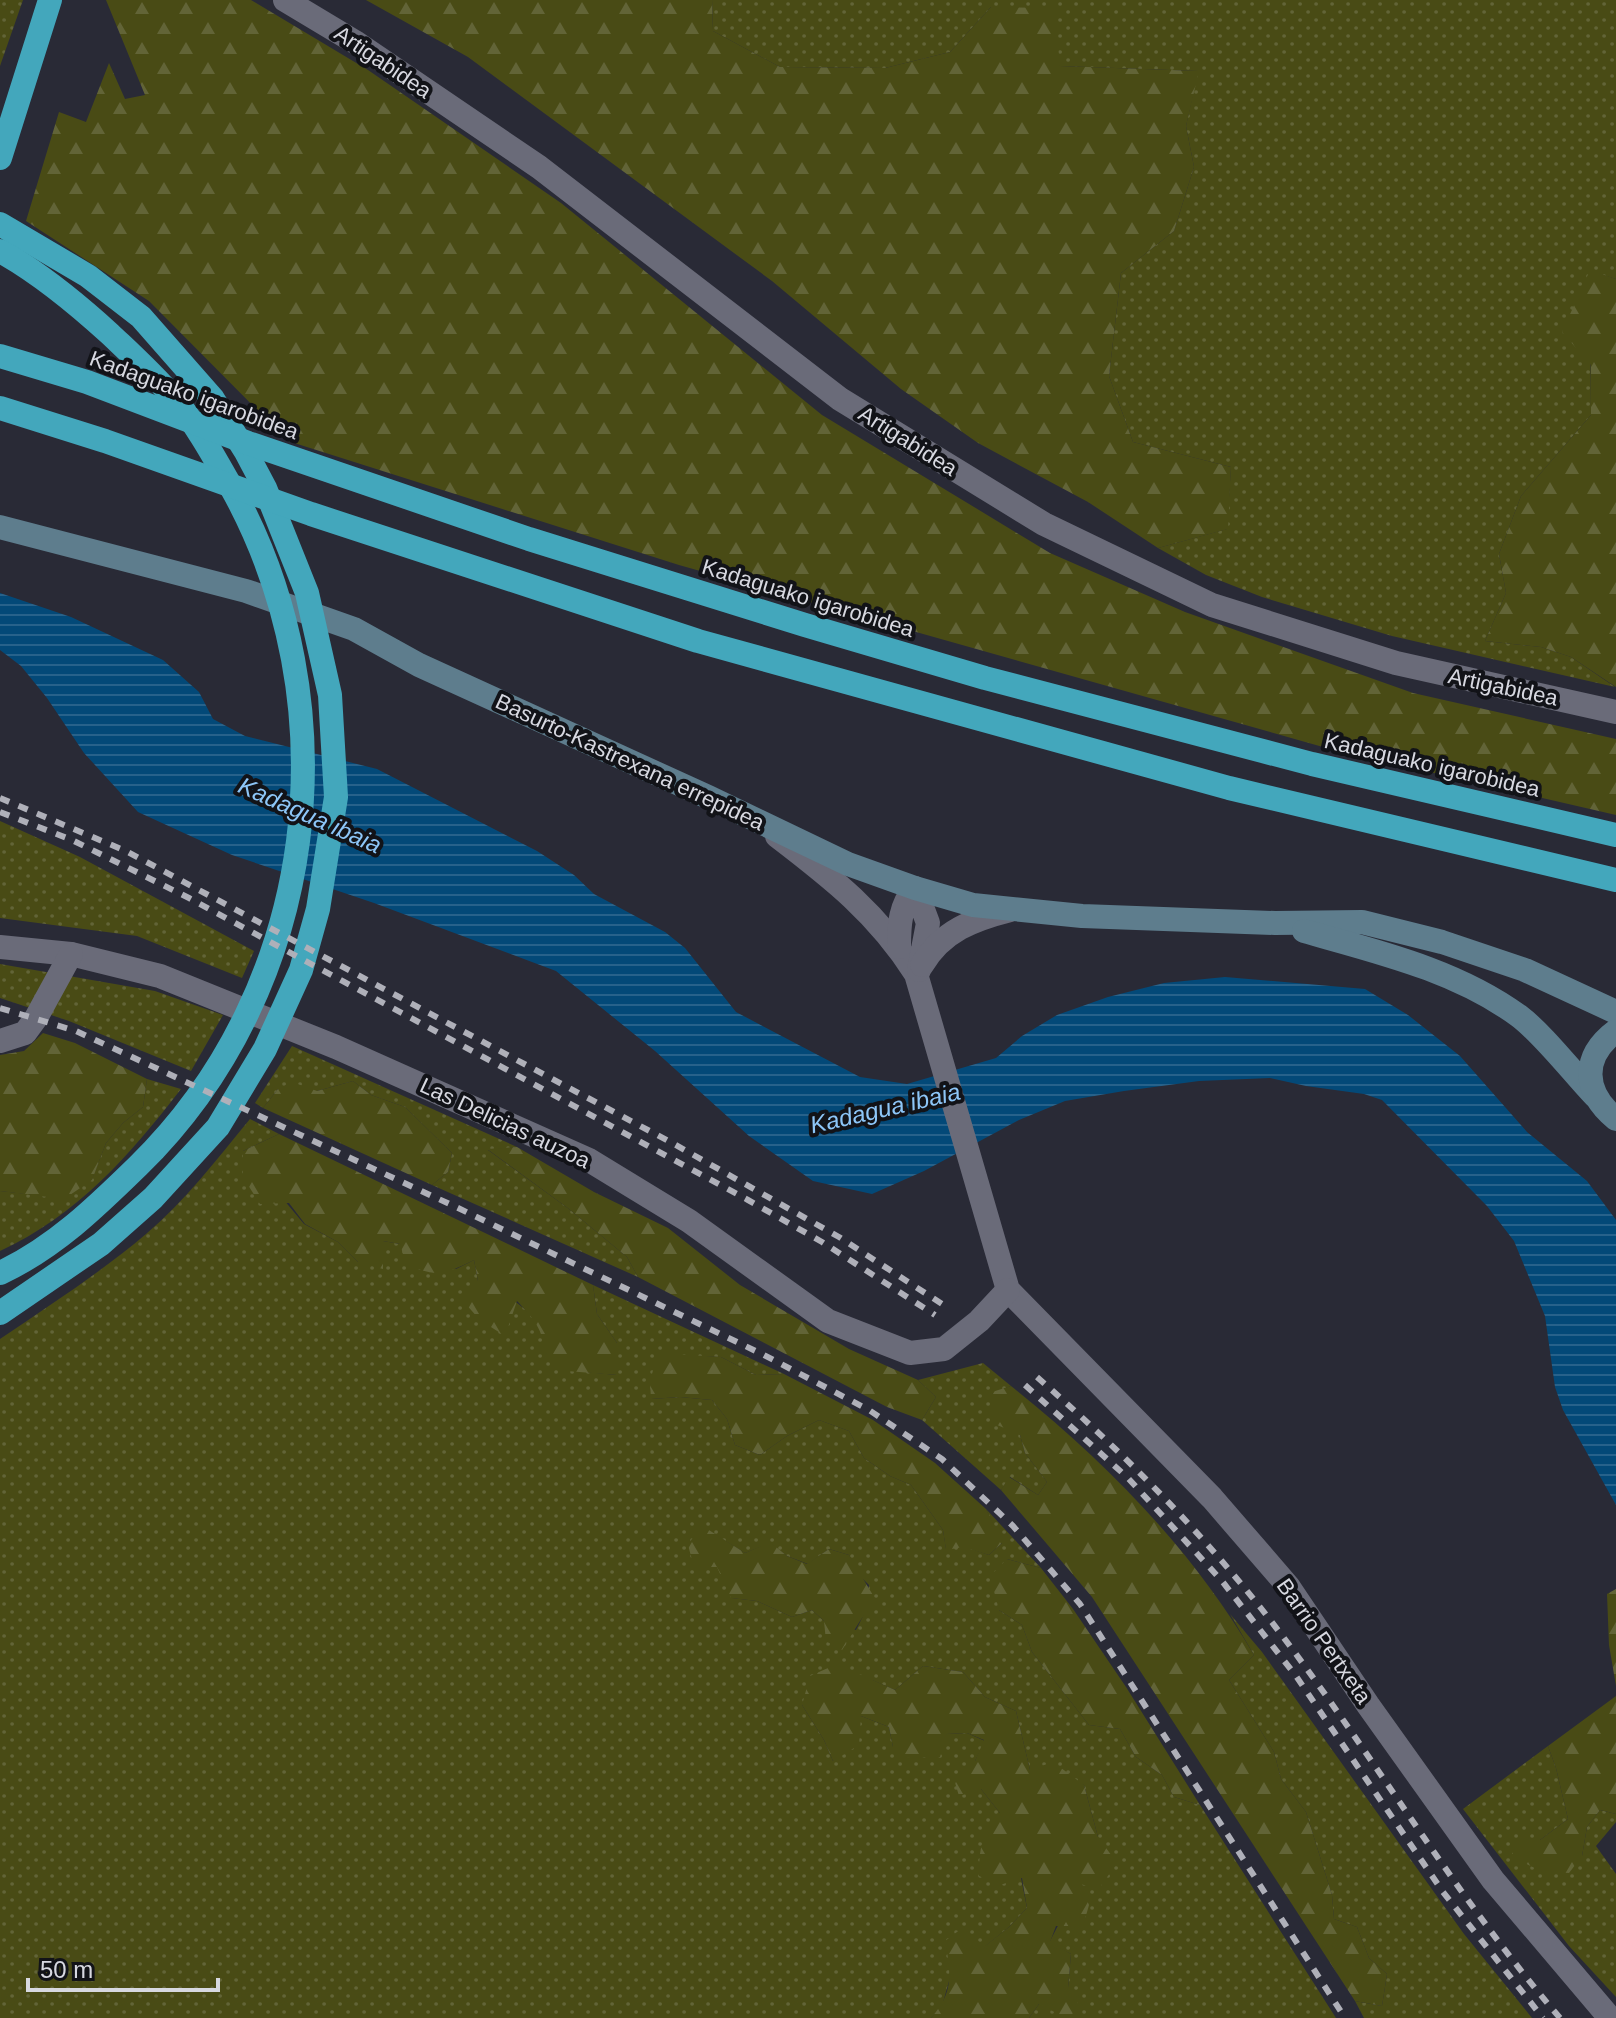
<svg xmlns="http://www.w3.org/2000/svg" width="1616" height="2018" font-family="Helvetica,sans-serif">
<style>
.grass{fill:url(#grass-dots);fill-rule:evenodd}
.forest{fill:url(#forest-firs)}
.water{fill:url(#water-rules)}
.lines{fill:none;stroke-linecap:round;stroke-linejoin:round}
.street{stroke:#6a6b79;stroke-width:24}
.secondary{stroke:#5e7d8d;stroke-width:24}
.highway{stroke:#43a7bc;stroke-width:24}
.rail{stroke:#afb0b9;stroke-width:6;stroke-dasharray:10 10;stroke-linecap:butt}
.labels{text-anchor:middle;dominant-baseline:central;stroke-width:8;stroke-linejoin:round;paint-order:stroke}
.street-label{font-size:22px;fill:#d7d8e0;stroke:#121318}
.water-label{font-size:24px;font-style:italic;fill:#8dc6f8;stroke:#121318}
</style>
<defs>
<pattern id="grass-dots" width="8" height="8" patternUnits="userSpaceOnUse" patternTransform="scale(2)"><rect width="8" height="8" fill="#494b15"/><path d="M2 2h.1M6 6h.1" fill="none" stroke="#626437" stroke-width="1.8" stroke-linecap="round"/></pattern>
<pattern id="forest-firs" width="22" height="20" patternUnits="userSpaceOnUse" patternTransform="scale(2)"><rect width="22" height="20" fill="#494b15"/><path d="M5 1l3.5 6h-7zM16 11l3.5 6h-7z" fill="#626437"/></pattern>
<pattern id="water-rules" width="6" height="5" patternUnits="userSpaceOnUse" patternTransform="scale(2)"><rect width="6" height="5" fill="#034978"/><path d="M0 2.5h6" fill="none" stroke="#27628b"/></pattern>
</defs>
<rect width="100%" height="100%" fill="#292a36"/>
<g class="grass">
<polygon points="0,0 23,0 0,66"/>
<polygon points="712,0 1616,0 1616,279 1590,271 1591,415 1521,496 1499,554 1506,593 1485,641 1541,647 1571,657 1615,687 1392,636 1262,597 1206,575 1158,548 1227,529 1231,467 1133,442 1109,376 1121,273 1174,231 1194,167 1186,126 1198,71 1060,66 991,7 950,52 885,68 780,67 713,31"/>
<polygon points="0,821 80,857 254,951 242,978 137,936 0,918"/>
<polygon points="0,964 155,991 223,1015 191,1071 69,1021 0,998"/>
<polygon points="292,1046 517,1147 488,1150 569,1209 627,1257 638,1277 432,1185 448,1172 452,1153 405,1107 371,1095 353,1081 317,1091 278,1089 263,1108 255,1103"/>
<path d="M 147,1079 L 181,1089 C 130,1155 78,1215 0,1251 L 0,1191 L 64,1198 L 92,1179 L 106,1143 L 123,1123 L 143,1107 Z"/>
<path d="M 250,1119 L 279,1134 L 243,1151 L 304,1224 L 338,1242 L 358,1262 L 383,1241 L 400,1244 L 456,1269 L 474,1260 L 478,1281 C 506,1295 547,1314 544,1351 L 567,1370 L 616,1375 L 617,1343 L 597,1314 L 593,1285 L 784,1374 L 756,1375 L 721,1357 L 695,1356 L 651,1399 L 680,1397 L 712,1400 L 727,1419 L 735,1445 L 760,1455 L 787,1436 L 819,1420 L 849,1431 L 864,1458 L 890,1476 L 911,1485 L 943,1530 L 946,1549 L 963,1546 L 989,1555 L 1002,1543 L 986,1509 L 1041,1568 L 1007,1559 L 999,1610 L 1022,1625 L 1032,1652 L 1089,1725 L 1120,1729 L 1136,1757 L 1162,1775 L 1174,1797 L 1200,1805 L 1336,2018 L 1029,2018 L 1039,2004 L 1068,1988 L 1071,1954 L 1049,1943 L 1080,1883 L 1098,1837 L 1084,1785 L 1030,1770 L 1016,1711 L 985,1697 L 963,1672 L 923,1666 L 895,1690 L 872,1680 L 802,1705 L 824,1740 L 833,1761 L 861,1716 L 889,1727 L 893,1747 L 947,1734 L 967,1733 L 985,1741 L 975,1761 L 981,1789 L 1000,1813 L 1021,1878 L 1027,1908 L 1009,1927 L 951,1974 L 942,2006 L 931,2018 L 0,2018 L 0,1339 C 50,1305 100,1273 146,1234 C 185,1201 217,1159 250,1119 ZM 701,1526 L 745,1553 L 770,1543 L 787,1556 L 808,1564 L 829,1549 L 849,1555 L 857,1573 L 869,1585 L 865,1612 L 856,1630 L 824,1621 L 812,1610 L 792,1617 L 757,1601 L 732,1598 Z"/>
<polygon points="983,1363 1011,1386 992,1393 1020,1435 1025,1453 1047,1482 1038,1495 1010,1477 1001,1490 922,1420 936,1397 918,1380"/>
<polygon points="1230,1614 1262,1652 1464,1934 1532,2018 1364,2018 1355,2001 1382,2006 1387,1974 1369,1958 1357,1927 1334,1919 1332,1895 1306,1812 1281,1779 1274,1752 1229,1680 1254,1655"/>
<polygon points="1548,1746 1556,1768 1568,1819 1540,1840 1582,1856 1587,1827 1600,1810 1616,1814 1616,1822 1596,1846 1616,1874 1616,1997 1569,1946 1463,1809"/>
</g>
<g class="forest">
<polygon points="106,0 251,0 368,70 561,203 822,415 1050,553 1185,612 1413,693 1616,739 1616,815 1330,749 679,565 288,441 149,301 26,221 59,112 86,122 109,63 125,99 145,95"/>
<polygon points="366,0 712,0 713,31 780,67 885,68 950,52 991,7 1054,8 1060,66 1199,71 1186,126 1194,167 1174,231 1121,273 1109,376 1133,442 1231,467 1228,529 1158,548 1088,502 978,443 901,389 772,281 468,57"/>
<polygon points="1590,270 1616,279 1616,687 1571,657 1541,647 1485,641 1506,593 1499,554 1521,496 1591,415 1591,365 1562,332"/>
<polygon points="43,1033 75,1043 147,1079 143,1107 123,1123 106,1143 92,1180 64,1199 0,1191 0,1055 24,1051"/>
<polygon points="353,1081 371,1095 405,1107 452,1153 448,1172 432,1185 263,1108 278,1089 292,1082 317,1091"/>
<path d="M 279,1134 L 593,1285 L 597,1314 L 617,1343 L 617,1375 L 567,1371 L 543,1351 C 545,1330 531,1316 517,1301 L 505,1336 L 480,1320 L 463,1301 L 478,1281 L 474,1260 C 443,1275 438,1278 406,1264 L 400,1244 L 383,1241 L 383,1269 L 358,1262 L 338,1242 L 305,1224 L 289,1203 L 260,1204 L 243,1177 L 243,1151 Z"/>
<polygon points="517,1147 594,1192 668,1228 740,1285 849,1349 918,1380 936,1397 922,1420 887,1407 638,1277 627,1257 569,1209 487,1149"/>
<polygon points="658,1353 721,1357 756,1375 784,1374 873,1420 935,1463 986,1509 1003,1542 989,1555 963,1547 946,1550 943,1530 911,1485 890,1476 864,1458 849,1431 819,1420 787,1436 760,1455 735,1445 727,1419 712,1400 680,1397 651,1399 650,1381"/>
<path d="M 1011,1386 C 1106,1462 1192,1549 1254,1655 L 1229,1680 L 1274,1752 L 1281,1779 L 1306,1812 L 1332,1895 L 1334,1919 L 1357,1927 L 1369,1958 L 1387,1974 L 1382,2006 L 1355,2001 L 1092,1597 L 1001,1490 L 1009,1477 L 1038,1495 L 1047,1482 L 1025,1453 L 1020,1435 L 995,1424 L 992,1392 Z"/>
<path d="M 701,1525 L 745,1553 L 770,1542 L 787,1556 L 807,1564 L 829,1549 L 849,1555 L 877,1602 C 861,1614 854,1633 842,1650 L 826,1641 L 824,1621 L 812,1610 L 792,1617 L 757,1601 L 731,1598 L 717,1567 L 694,1567 L 688,1545 Z"/>
<polygon points="1007,1559 1041,1568 1073,1609 1126,1687 1200,1805 1174,1797 1162,1775 1136,1757 1120,1729 1089,1725 1032,1652 1022,1625 999,1610 990,1576"/>
<polygon points="1616,1589 1616,1686 1609,1645 1607,1594"/>
<path d="M 837,1664 L 895,1690 L 923,1666 L 963,1672 L 985,1697 L 1016,1711 L 1030,1770 L 1053,1762 L 1084,1785 L 1098,1837 L 1117,1863 L 1098,1890 L 1081,1884 L 1089,1905 L 1083,1926 L 1056,1926 L 1050,1942 L 1071,1954 L 1068,1988 L 1081,2008 L 1066,2018 L 1039,2004 L 1029,2018 L 931,2018 C 954,1993 951,1972 945,1941 L 961,1929 L 985,1946 L 1009,1927 L 1027,1908 L 1022,1878 L 1000,1885 L 979,1876 C 979,1848 982,1833 1000,1813 L 981,1789 L 959,1796 L 954,1779 L 975,1761 L 984,1740 L 967,1733 L 947,1734 L 940,1757 L 906,1758 L 893,1747 L 889,1727 L 861,1716 L 859,1745 L 833,1761 L 824,1740 L 802,1705 L 810,1676 Z"/>
<polygon points="1616,1696 1616,1814 1600,1810 1587,1827 1582,1856 1569,1873 1541,1871 1512,1857 1513,1839 1540,1840 1568,1819 1556,1768 1548,1746"/>
</g>
<polygon class="water" points="0,593 71,617 163,660 199,692 213,719 245,736 377,769 537,851 574,875 594,894 665,932 685,948 736,1012 860,1077 907,1084 996,1058 1022,1036 1057,1015 1108,997 1164,983 1225,977 1365,989 1408,1015 1460,1056 1527,1132 1587,1181 1616,1220 1616,1505 1563,1410 1555,1387 1545,1316 1514,1241 1487,1206 1382,1100 1364,1094 1306,1086 1270,1078 1199,1081 1124,1091 1065,1101 1019,1120 924,1171 872,1194 813,1181 749,1136 655,1051 556,971 374,903 232,855 138,812 84,753 47,698 21,666 0,650"/>
<g class="lines">
<g class="street">
<polyline points="285,0 355,42 539,167 840,399 1044,524 1212,605 1396,663 1616,712"/>
<path d="M 777,836 C 832,878 878,914 916,974 L 1008,1290 L 1212,1498 L 1288,1586 L 1368,1705 L 1493,1880 L 1610,2018"/>
<polyline points="0,947 71,954 160,976 336,1047 589,1160 689,1221 828,1321 910,1353 944,1349 979,1321 1008,1290"/>
<path d="M 899,947 C 899,924 900,906 915,888 L 928,923 L 919,970"/>
<path d="M 922,965 C 942,931 974,919 1010,910"/>
<polyline points="0,1041 25,1033 36,1018 71,954"/>
</g>
<g class="secondary">
<polyline points="0,527 246,591 354,629 419,665 708,797 848,864 915,888 973,905 1082,916 1275,923 1362,922 1442,942 1525,970 1616,1012"/>
<path d="M 1304,931 C 1378,952 1456,970 1519,1016 C 1543,1034 1573,1073 1595,1096"/>
<path d="M 1616,1031 C 1581,1057 1583,1092 1616,1119"/>
</g>
<g class="highway">
<polyline points="0,158 50,0"/>
<polyline points="0,224 88,276 141,317 213,399 246,452 265,488 307,593 330,695 336,797 318,909 301,970 265,1049 218,1127 153,1198 101,1244 0,1313"/>
<path d="M 0,251 C 40,273 76,303 110,334 C 131,354 153,374 172,396 C 195,422 213,455 230,485 C 353,704 319,989 138,1166 C 96,1207 54,1248 0,1273"/>
<polyline points="0,356 87,382 248,443 529,539 805,625 985,678 1312,764 1616,835"/>
<polyline points="0,408 105,441 311,514 698,641 1229,788 1616,880"/>
</g>
<g class="rail">
<polyline points="0,798 126,851 674,1144 839,1237 942,1304"/>
<polyline points="0,812 72,840 189,898 748,1200 822,1242 935,1315"/>
<polyline points="0,1008 76,1031 456,1207 764,1355 869,1410 942,1459 1013,1526 1080,1604 1345,2018"/>
<path d="M 1037,1377 C 1118,1448 1193,1523 1260,1607 C 1365,1740 1449,1889 1560,2018"/>
<polyline points="1025,1385 1128,1478 1222,1581 1296,1676 1443,1892 1543,2018"/>
</g>
</g>
<g class="labels">
<g class="street-label">
<text transform="translate(383 62) rotate(34)">Artigabidea</text>
<text transform="translate(194 395) rotate(20)">Kadaguako igarobidea</text>
<text transform="translate(908 441) rotate(32)">Artigabidea</text>
<text transform="translate(808 598) rotate(17)">Kadaguako igarobidea</text>
<text transform="translate(1503 687) rotate(12)">Artigabidea</text>
<text transform="translate(630 762) rotate(25)">Basurto-Kastrexana errepidea</text>
<text transform="translate(1432 765) rotate(13)">Kadaguako igarobidea</text>
<text transform="translate(505 1123) rotate(25)">Las Delicias auzoa</text>
<text transform="translate(1324 1641) rotate(55)">Barrio Pertxeta</text>
</g>
<g class="water-label">
<text transform="translate(310 815) rotate(24)">Kadagua ibaia</text>
<text transform="translate(885 1108) rotate(-13)">Kadagua ibaia</text>
</g>
</g>
<path d="M28 1978v12h190v-12" fill="none" stroke="#d7d8e0" stroke-width="4"/>
<text x="40" y="1978" font-size="24" fill="#d7d8e0" stroke="#121318" stroke-width="6" paint-order="stroke">50 m</text>
</svg>
